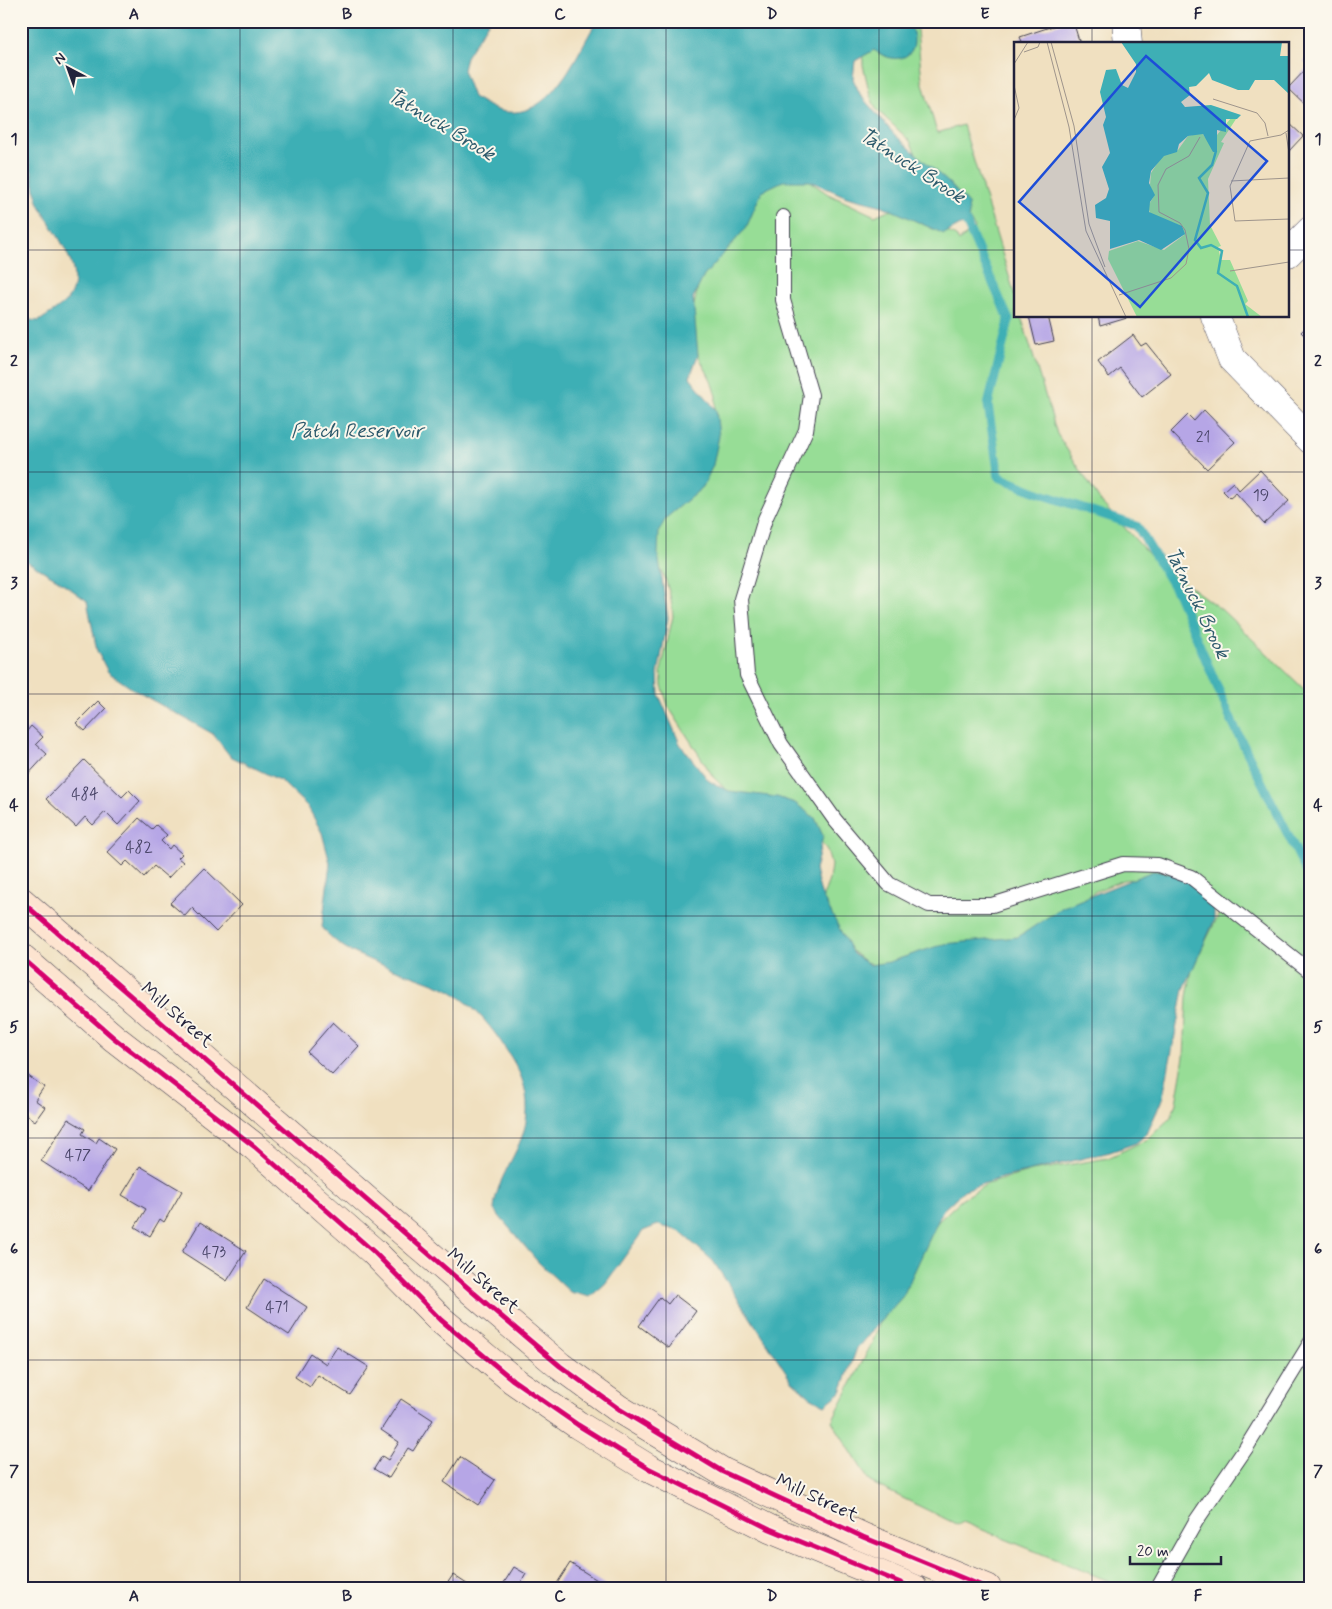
<svg xmlns="http://www.w3.org/2000/svg" width="1332" height="1609" font-family="Mynerve,sans-serif">
<style>
.green{fill:#97dd96;stroke:#5c8068}
.water{fill:#3eafb5;stroke:#306878}
.lines{fill:none;stroke-linecap:round;stroke-linejoin:round}
.stream{stroke:#3eafb5;stroke-width:9}
.building{fill:#b6a6e6}
.lane-casing{stroke:#413e4f;stroke-width:16}
.street-casing{stroke:#413e4f;stroke-width:29}
.secondary-casing{stroke:#413e4f;stroke-width:29}
.lane{stroke:#fff;stroke-width:14}
.street{stroke:#fff;stroke-width:28}
.secondary{stroke:#fde4d0;stroke-width:28}
.cycleway-casing{stroke:#fbf7ec;stroke-width:8}
.cycleway{stroke:#d6006c;stroke-width:5}
.grid{fill:none;stroke:#22223b;stroke-width:1;stroke-opacity:0.55}
.labels{text-anchor:middle;dominant-baseline:central;stroke-width:4;stroke-linejoin:round;paint-order:stroke}
.number-label{font-size:16px;fill:#474366}
.street-label{font-size:19px;fill:#22223b;stroke:#fbf7ec}
.water-label{font-size:20px;font-style:italic;fill:#2d5a6c;stroke:#fbf7ec}
.inset-river{fill:none;stroke:#3eafb5;stroke-width:2.5}
.inset-road{fill:none;stroke:#9e948b;stroke-width:1}
.view{fill:#1d4ed8;fill-opacity:0.15;stroke:#1d4ed8;stroke-width:2.5}
.inset-edge{fill:none;stroke:#22223b;stroke-width:2.5}
.neatline{fill:none;stroke:#22223b;stroke-width:2}
.grid-label{font-size:16px;text-anchor:middle;font-weight:bold;fill:#22223b}
</style>
<rect width="100%" height="100%" fill="#fbf7ec"/>
<filter id="ink" filterUnits="userSpaceOnUse"><feTurbulence type="fractalNoise" baseFrequency=".02" numOctaves="2"/><feDisplacementMap in="SourceGraphic" scale="10" xChannelSelector="R" yChannelSelector="G"/><feConvolveMatrix kernelMatrix="1 2 1 2 8 2 1 2 1" color-interpolation-filters="sRGB"/></filter>
<filter id="wash" filterUnits="userSpaceOnUse"><feTurbulence type="fractalNoise" baseFrequency=".0096" numOctaves="4" result="noise"/><feDisplacementMap in="SourceGraphic" scale="20" xChannelSelector="R" yChannelSelector="G"/><feGaussianBlur stdDeviation="1.12" result="paint"/><feColorMatrix in="noise" values="0 0 0 0 0 0 0 0 0 0 0 0 0 0 0 0 0 1.4 0 .05"/><feComposite in="paint" operator="in"/></filter>
<g filter="url(#wash)">
<rect width="100%" height="100%" fill="#f0e0c0"/>
<polygon class="green" points="863,21 916,21 922,80 937,133 963,125 1016,299 1016,316 1021,316 1057,434 1101,502 1156,562 1222,610 1311,696 1311,1588 1126,1588 963,1522 958,1525 870,1482 832,1421 873,1341 884,1311 928,1231 961,1200 987,1184 1032,1171 1108,1158 1148,1139 1171,1117 1176,1103 1184,1057 1187,997 1192,969 1219,914 1200,893 1140,878 1123,880 1096,891 1031,934 888,971 864,961 849,949 822,899 829,880 831,865 827,850 815,834 727,790 714,778 668,706 662,685 661,671 673,616 671,599 665,578 655,558 657,523 715,415 716,396 710,378 694,347 690,326 700,275 752,199 776,180 802,176 828,194 875,216 886,211 903,210 956,236 959,241 975,228 962,208 916,154 910,141 876,109 870,95 863,65"/>
<path class="water" d="M 21,21 L 489,21 L 466,57 L 463,70 L 473,97 C 481,101 489,107 497,110 C 548,125 573,61 594,26 L 603,21 L 908,21 C 926,52 901,70 874,50 L 855,61 L 853,79 L 861,96 L 894,134 L 949,183 L 968,204 L 969,215 L 966,222 L 944,234 L 883,206 L 847,197 L 810,181 L 783,181 L 762,191 L 746,228 L 704,276 L 693,298 L 698,355 L 690,377 L 716,410 L 719,436 L 713,465 L 703,487 L 666,518 L 659,531 L 658,554 L 668,618 L 658,674 L 659,695 L 680,744 L 709,781 L 729,791 L 777,797 L 795,803 L 815,818 L 823,836 L 815,870 L 821,894 L 853,954 L 870,965 L 889,962 L 944,944 L 1018,937 L 1063,907 L 1153,871 L 1176,874 L 1214,899 L 1214,921 L 1184,989 L 1163,1097 L 1147,1134 L 1136,1143 L 1110,1152 L 1001,1178 L 964,1190 L 943,1210 L 903,1296 L 857,1348 L 841,1392 L 825,1405 L 810,1397 L 792,1381 L 713,1261 L 679,1231 L 658,1225 L 643,1231 L 605,1284 L 590,1297 L 570,1292 L 538,1262 L 494,1210 C 496,1173 526,1149 527,1111 C 528,1088 519,1069 507,1051 C 492,1027 469,999 443,987 C 406,970 345,960 322,927 L 330,863 L 322,833 L 308,807 L 281,781 L 230,756 L 213,734 L 134,690 L 108,672 L 97,651 L 87,601 L 57,579 L 21,558 L 21,319 L 39,321 C 47,315 61,308 67,300 C 90,269 49,229 38,201 C 32,183 33,161 21,146 Z"/>
<g class="lines">
<polyline class="stream" points="956,215 966,222 1009,320 988,405 999,477 1038,493 1137,526 1178,594 1233,724 1311,881"/>
</g>
<g id="blocks">
<g class="building">
<polygon points="1068,21 1073,21 1080,44 1023,44 1020,37"/>
<polygon points="1311,55 1311,110 1288,88 1309,66 1304,62"/>
<polygon points="1288,122 1303,136 1288,152"/>
<polygon points="1029,316 1048,316 1054,341 1036,345"/>
<polygon points="1098,316 1127,316 1127,318 1100,326"/>
<polygon points="1311,322 1311,342 1301,332"/>
<polygon points="1133,335 1141,346 1146,343 1171,374 1142,397 1120,368 1109,377 1098,362"/>
<polygon points="1204,410 1235,442 1207,469 1171,432 1188,415 1194,421"/>
<polygon points="1260,470 1289,501 1264,524 1236,493 1230,498 1223,491 1233,482 1239,490"/>
<polygon points="98,701 106,709 85,731 76,723"/>
<polygon points="21,725 27,731 31,726 43,737 36,744 47,754 24,779 21,776"/>
<polygon points="84,760 122,797 129,790 140,801 118,825 105,812 93,825 85,817 76,827 46,799"/>
<polygon points="139,818 152,829 156,825 167,835 161,841 169,849 172,845 182,854 178,858 183,862 168,878 154,866 144,877 127,861 122,866 107,852"/>
<polygon points="204,868 242,905 216,932 192,908 185,916 170,903"/>
<polygon points="333,1022 359,1046 332,1075 307,1052"/>
<polygon points="21,1071 44,1087 35,1100 45,1107 35,1121 21,1111"/>
<polygon points="68,1119 85,1129 82,1134 96,1143 99,1138 115,1149 88,1191 41,1161"/>
<polygon points="140,1166 182,1191 164,1222 160,1219 150,1236 135,1227 146,1209 122,1195"/>
<polygon points="200,1222 246,1251 227,1281 182,1252"/>
<polygon points="264,1279 307,1307 289,1335 247,1307"/>
<polygon points="675,1295 696,1311 669,1348 639,1326 660,1297 668,1304"/>
<polygon points="337,1347 369,1367 350,1395 318,1375 310,1387 295,1377 310,1353 326,1364"/>
<polygon points="401,1399 433,1420 413,1451 408,1448 389,1478 374,1469 382,1456 388,1460 399,1442 381,1430"/>
<polygon points="460,1457 495,1480 478,1505 444,1482"/>
<polygon points="570,1563 610,1588 554,1588"/>
<polygon points="514,1567 526,1574 518,1588 505,1588 502,1586"/>
<polygon points="453,1575 473,1588 444,1588"/>
</g>
</g>
</g>
<g filter="url(#ink)">
<use href="#blocks" fill-opacity="0" stroke="#413e4f" stroke-width="1"/>
<g class="lines">
<defs>
<g id="lane">
<polyline points="783,217 783,300 811,395 806,430 765,519 741,599 747,675 781,744 835,820 889,884 929,905 992,905 1123,864 1158,865 1191,877 1311,972"/>
<polyline points="1158,1588 1196,1521 1246,1448 1311,1342"/>
</g>
<g id="street">
<polyline points="1126,21 1128,44"/>
<polyline points="1288,253 1311,230"/>
<polyline points="1215,316 1232,359 1311,440"/>
</g>
<g id="secondary">
<polyline points="21,901 489,1306 560,1366 619,1409 723,1472 863,1537 987,1588"/>
<polyline points="21,957 114,1038 255,1147 374,1252 441,1320 513,1380 578,1425 648,1468 770,1529 913,1588"/>
</g>
</defs>
<use href="#lane" class="lane-casing"/>
<use href="#street" class="street-casing"/>
<use href="#secondary" class="secondary-casing"/>
<use href="#lane" class="lane"/>
<use href="#street" class="street"/>
<use href="#secondary" class="secondary"/>
<defs>
<g id="cycleway">
<polyline points="21,901 489,1306 560,1366 619,1409 723,1472 863,1537 987,1588"/>
<polyline points="21,957 114,1038 255,1147 374,1252 441,1320 513,1380 578,1425 648,1468 770,1529 913,1588"/>
</g>
</defs>
<use href="#cycleway" class="cycleway-casing"/>
<use href="#cycleway" class="cycleway"/>
</g>
</g>
<path class="grid" d="M 240,21 L 240,1588M 453,21 L 453,1588M 666,21 L 666,1588M 879,21 L 879,1588M 1092,21 L 1092,44M 21,250 L 1016,250M 1288,250 L 1311,250M 1092,316 L 1092,1588M 21,472 L 1311,472M 21,694 L 1311,694M 21,916 L 1311,916M 21,1138 L 1311,1138M 21,1360 L 1311,1360"/>
<g class="labels">
<g class="number-label">
<text x="1203" y="437">21</text>
<text x="1261" y="495">19</text>
<text x="85" y="794">484</text>
<text x="139" y="847">482</text>
<text x="78" y="1155">477</text>
<text x="214" y="1252">473</text>
<text x="277" y="1307">471</text>
</g>
<g class="street-label">
<text transform="translate(177 1015) rotate(41)">Mill Street</text>
<text transform="translate(483 1281) rotate(41)">Mill Street</text>
<text transform="translate(817 1498) rotate(25)">Mill Street</text>
</g>
<g class="water-label">
<text transform="translate(441 125) rotate(31)">Tatnuck Brook</text>
<text transform="translate(912 166) rotate(33)">Tatnuck Brook</text>
<text x="357" y="431">Patch Reservoir</text>
<text transform="translate(1197 603) rotate(64)">Tatnuck Brook</text>
</g>
</g>
<g transform="translate(1014 42)">
<rect width="275" height="275" fill="#f0e0c0"/>
<path d="M 217,76 L 222,77 L 207,100 L 210,101 L 194,137 L 196,183 L 207,204 L 204,205 L 207,218 L 216,218 L 234,259 L 231,262 L 248,275 L 123,275 L 94,217 L 95,209 L 124,199 L 150,208 L 170,193 L 165,183 L 136,172 L 134,164 L 140,154 L 136,143 L 137,131 L 148,114 L 164,108 L 174,94 L 188,91 L 203,111 L 203,93 Z" fill="#97dd96"/>
<path d="M 107,0 L 268,0 L 266,14 L 275,14 L 275,52 L 260,38 L 241,38 L 235,48 L 224,48 L 198,38 L 195,31 L 182,44 L 175,45 L 176,53 L 167,60 L 171,65 L 197,63 L 227,73 L 223,77 L 212,77 L 212,90 L 203,88 L 203,110 L 199,110 L 189,92 L 174,94 L 165,102 L 163,110 L 150,114 L 137,129 L 135,141 L 141,153 L 136,160 L 135,170 L 168,184 L 171,192 L 147,208 L 125,198 L 96,207 L 96,179 L 82,176 L 81,163 L 92,156 L 95,147 L 88,125 L 96,111 L 89,83 L 92,75 L 86,50 L 92,28 L 102,27 L 108,43 L 114,46 L 122,30 L 122,22 Z" fill="#3eafb5"/>
<path class="inset-river" d="M 202,109 L 198,123 L 185,136 L 194,151 L 181,198 L 187,206 L 197,203 L 208,209 L 204,231 L 223,244 L 234,275"/>
<path class="inset-road" d="M 33,0 L 55,85 L 72,189 L 112,275M 37,0 L 60,84 L 75,182 L 91,225M 10,10 L 24,5 L 26,0M 0,22 L 14,0M 0,43 L 5,66 L 0,78M 199,57 L 243,71 L 251,81 L 254,94M 275,88 L 267,93 L 236,99 L 216,144 L 221,179 L 275,177M 272,91 L 275,111M 217,139 L 275,136M 216,229 L 275,220M 105,253 L 157,236 L 172,222 L 175,207 L 171,188 L 166,181 L 145,170 L 144,143 L 152,127 L 175,114 L 186,95"/>
<path class="view" d="M 132,14 L 253,119 L 126,265 L 5,160 Z"/>
<rect width="275" height="275" class="inset-edge"/>
</g>
<rect width="1332" height="1609" fill="none" stroke="#fbf7ec" stroke-width="55"/>
<g transform="translate(68 68) rotate(319)" stroke="#fbf7ec" stroke-width="4" paint-order="stroke">
<path d="M0-4L9 19L0 12L-9 19Z" fill="#22223b"/>
<text y="-8" font-size="14" font-weight="bold" text-anchor="middle" fill="#22223b">N</text>
</g>
<path d="M1130 1556v8h91v-8" fill="none" stroke="#22223b" stroke-width="2.5"/>
<text x="1137" y="1556" font-size="15" fill="#22223b" stroke="#fbf7ec" stroke-width="4" paint-order="stroke">20 m</text>
<rect x="28" y="28" width="1276" height="1554" class="neatline"/>
<g class="grid-label">
<text x="134" y="19">A</text>
<text x="347" y="19">B</text>
<text x="560" y="19">C</text>
<text x="772" y="19">D</text>
<text x="985" y="19">E</text>
<text x="1198" y="19">F</text>
<text x="14" y="144">1</text>
<text x="1318" y="144">1</text>
<text x="14" y="366">2</text>
<text x="1318" y="366">2</text>
<text x="14" y="588">3</text>
<text x="1318" y="588">3</text>
<text x="14" y="810">4</text>
<text x="1318" y="810">4</text>
<text x="14" y="1032">5</text>
<text x="1318" y="1032">5</text>
<text x="14" y="1254">6</text>
<text x="1318" y="1254">6</text>
<text x="14" y="1476">7</text>
<text x="1318" y="1476">7</text>
<text x="134" y="1601">A</text>
<text x="347" y="1601">B</text>
<text x="560" y="1601">C</text>
<text x="772" y="1601">D</text>
<text x="985" y="1601">E</text>
<text x="1198" y="1601">F</text>
</g>
</svg>
